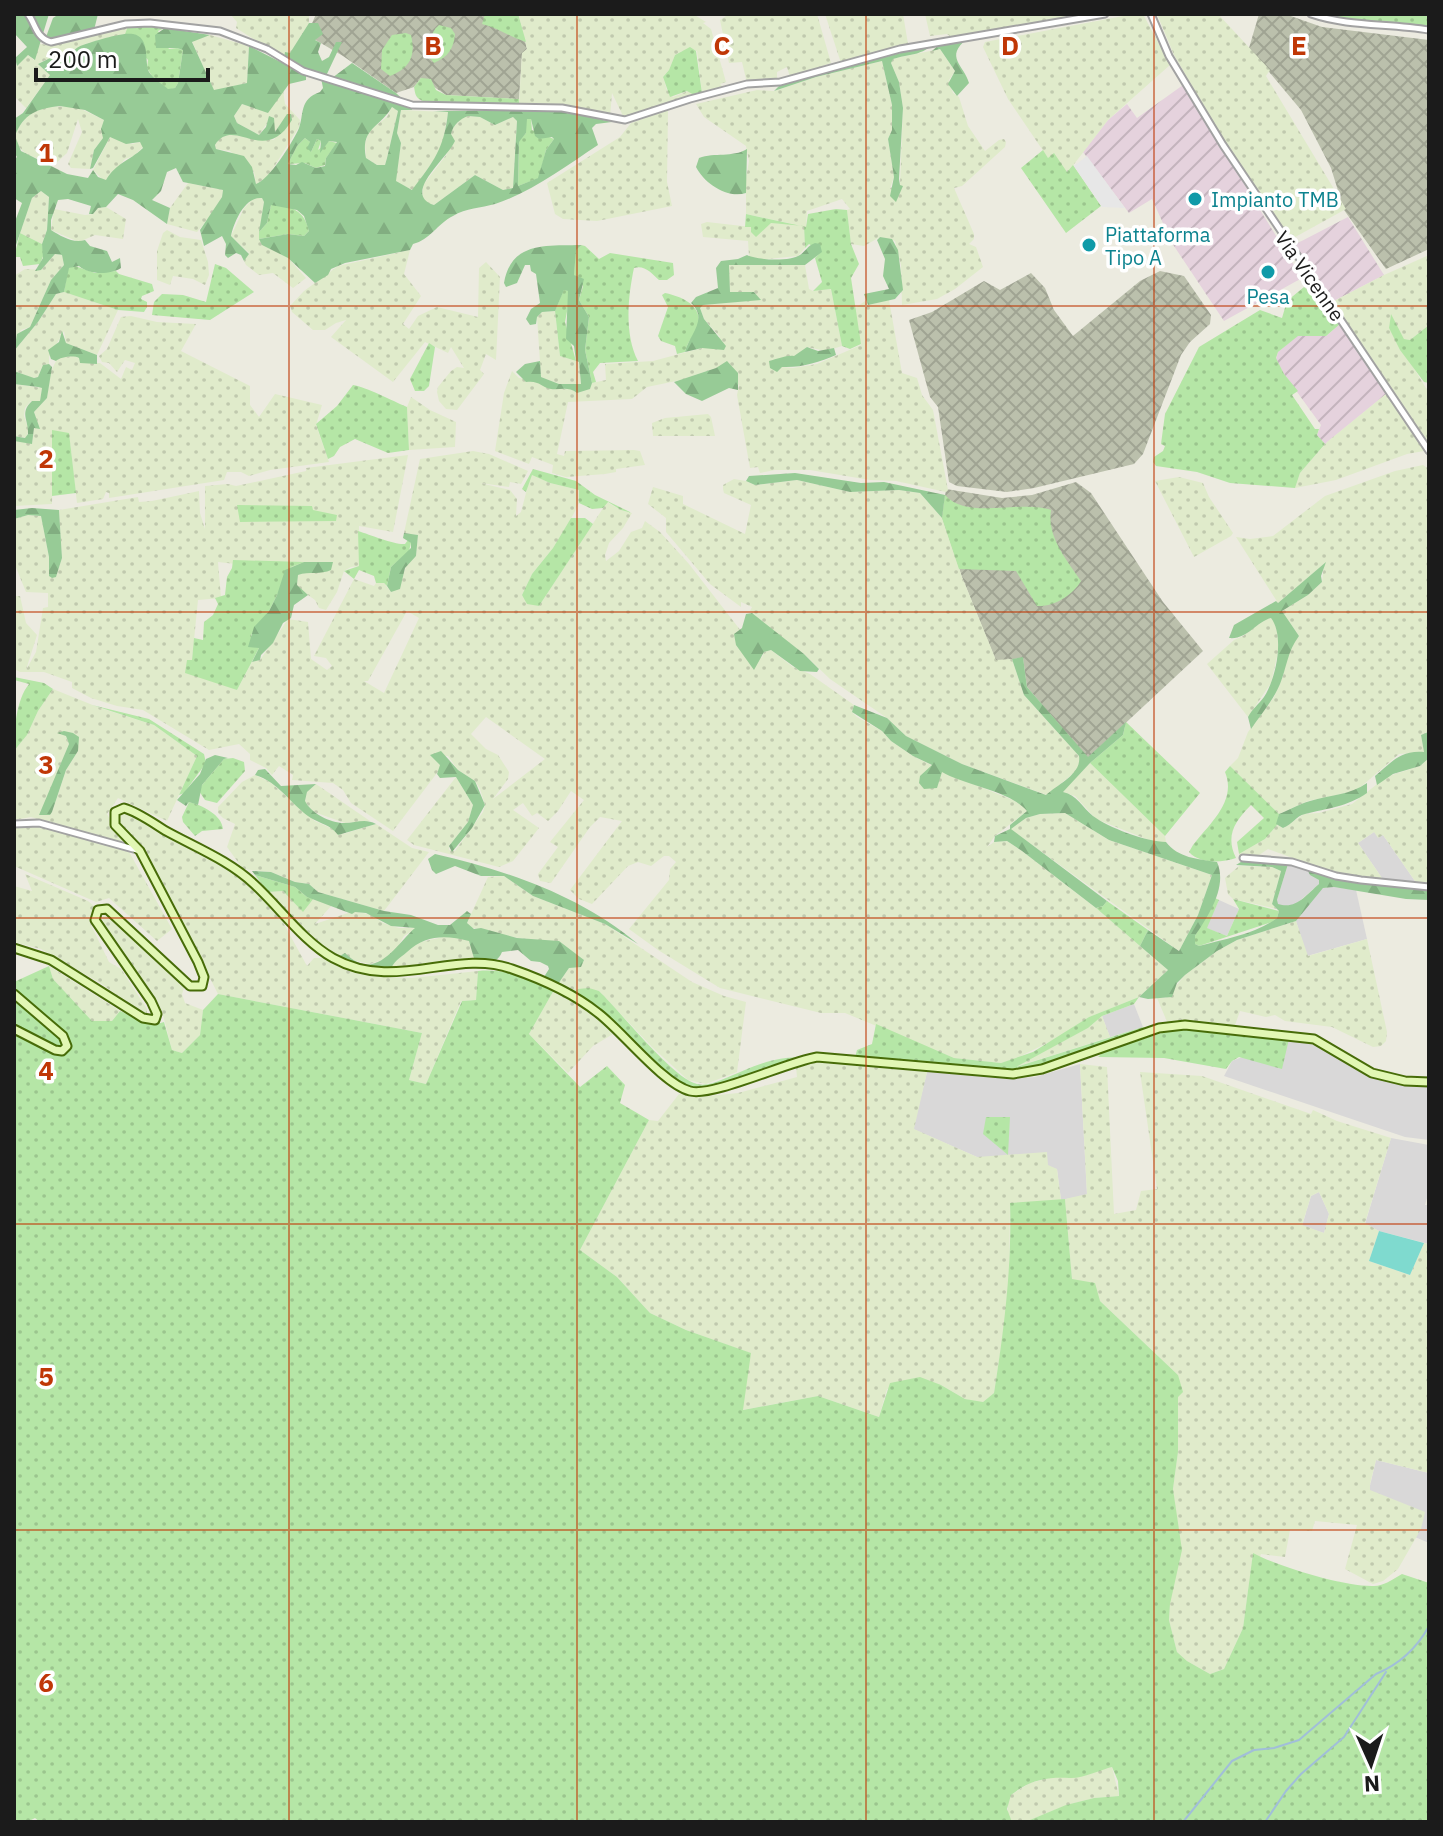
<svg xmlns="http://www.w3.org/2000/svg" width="1443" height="1836" font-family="'IBM Plex Sans',sans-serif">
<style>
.residential{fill:#d9d8d8}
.industrial{fill:url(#industrial-furrows)}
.construction{fill:url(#construction-cross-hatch)}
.farmland{fill:url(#farmland-dots);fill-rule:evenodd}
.grass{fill:url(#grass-dots)}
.forest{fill:url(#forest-firs);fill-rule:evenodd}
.pitch{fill:#7fdacf}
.parking{fill:#e7e7e7}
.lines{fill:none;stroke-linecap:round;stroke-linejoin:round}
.stream{stroke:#a1bed9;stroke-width:2}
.minor-casing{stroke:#a2a2a2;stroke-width:9}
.secondary-casing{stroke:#476c08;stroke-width:11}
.minor{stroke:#fff;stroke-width:5}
.secondary{stroke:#e2f7b4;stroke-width:7}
.grid{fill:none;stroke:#c03706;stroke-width:2;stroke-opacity:0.55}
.culture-dot{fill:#0f9aa8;stroke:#fff;stroke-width:3}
.labels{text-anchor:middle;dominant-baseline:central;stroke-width:7;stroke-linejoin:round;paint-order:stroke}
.culture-label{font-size:20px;fill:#0d838f;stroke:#fff;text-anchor:start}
.street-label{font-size:20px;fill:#1b1b1b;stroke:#fff}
.grid-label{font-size:26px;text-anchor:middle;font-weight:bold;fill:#c03706;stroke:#fff;stroke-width:7;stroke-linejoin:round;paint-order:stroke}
</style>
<defs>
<pattern id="industrial-furrows" width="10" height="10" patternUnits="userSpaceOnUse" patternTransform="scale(2)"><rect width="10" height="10" fill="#e5d2dd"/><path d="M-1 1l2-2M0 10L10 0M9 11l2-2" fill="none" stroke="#c4b4bd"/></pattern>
<pattern id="construction-cross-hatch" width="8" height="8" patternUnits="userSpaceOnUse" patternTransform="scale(2)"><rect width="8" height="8" fill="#bbc0ac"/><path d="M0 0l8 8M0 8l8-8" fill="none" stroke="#a0a493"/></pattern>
<pattern id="farmland-dots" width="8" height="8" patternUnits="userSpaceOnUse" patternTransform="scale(2)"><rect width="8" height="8" fill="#e0ebcb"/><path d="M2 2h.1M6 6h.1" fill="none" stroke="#c0c9ae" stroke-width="1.8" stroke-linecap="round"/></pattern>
<pattern id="grass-dots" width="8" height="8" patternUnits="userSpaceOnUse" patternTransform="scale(2)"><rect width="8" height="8" fill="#b5e6a6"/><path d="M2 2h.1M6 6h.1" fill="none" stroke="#9bc58e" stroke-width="1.8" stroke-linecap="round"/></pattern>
<pattern id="forest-firs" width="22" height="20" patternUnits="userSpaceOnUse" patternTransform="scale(2)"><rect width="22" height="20" fill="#97cb96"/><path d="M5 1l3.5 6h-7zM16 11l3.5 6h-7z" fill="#82ae81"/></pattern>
</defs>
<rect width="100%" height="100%" fill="#ecebe0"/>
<g class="residential">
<polygon points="1374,832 1383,835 1417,884 1384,881 1358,843"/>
<polygon points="1288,864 1307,869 1319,880 1319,884 1295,905 1284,906 1277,904 1277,900"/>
<polygon points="1334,887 1356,890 1367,939 1307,956 1296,921 1317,892 1323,888"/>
<polygon points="1219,900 1239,909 1227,936 1206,928"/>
<polygon points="1134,1004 1143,1027 1110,1037 1102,1016"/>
<polygon points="1289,1039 1321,1045 1366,1072 1395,1084 1429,1087 1429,1140 1405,1137 1224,1076 1232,1061"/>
<polygon points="1080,1064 1087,1195 1061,1200 1057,1169 977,1157 913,1129 927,1072 1009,1079 1035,1077"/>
<polygon points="1391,1138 1429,1145 1429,1191 1425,1205 1429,1205 1429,1244 1379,1231 1365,1224"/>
<polygon points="1319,1192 1329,1214 1324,1233 1302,1226 1311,1196"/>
<polygon points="1376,1460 1429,1473 1429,1543 1415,1537 1421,1529 1369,1490"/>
</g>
<g class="industrial">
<polygon points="1183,85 1302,278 1224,321 1172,243 1152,199 1129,213 1083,152 1108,120 1127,104 1137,118"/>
<polygon points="1348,217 1384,275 1332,302 1292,246"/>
<polygon points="1340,324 1386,394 1325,444 1317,435 1321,425 1284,374 1276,359 1278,352 1298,335 1326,336"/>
</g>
<g class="construction">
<polygon points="316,14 518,14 527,49 522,54 519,99 446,95 421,78 414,87 396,93 343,56 307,35"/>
<polygon points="1259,14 1285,14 1322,27 1429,40 1429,249 1386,269 1344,210 1331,168 1301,110 1249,48"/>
<polygon points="1160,271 1184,276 1211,315 1210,324 1190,342 1181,355 1143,454 1134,464 1034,488 1007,492 957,486 949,482 938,407 930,397 909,320 932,312 984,281 1000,290 1031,273 1045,288 1054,310 1073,336 1140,281"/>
<polygon points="1076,482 1091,493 1163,602 1203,651 1088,758 1027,687 1023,658 996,661 962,577 942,518 946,489 1002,498 1032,495"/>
</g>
<g class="farmland">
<polygon points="309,14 309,23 290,54 284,58 236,28 237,22 231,15"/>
<polygon points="518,14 693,14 706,22 703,23 711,29 726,82 720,84 723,87 702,93 697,51 682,51 675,55 669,70 663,77 667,90 673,97 688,91 694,95 624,118 612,93 610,117 553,106 553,104 519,103 522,53 527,49"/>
<polygon points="729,14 817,14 831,63 790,77 787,67 777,72 777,79 747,83 742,62 729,63 720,20"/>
<polygon points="825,14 903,14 908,44 841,63"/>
<polygon points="925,14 1094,14 951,37 947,34 930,36"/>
<polygon points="1134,14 1143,14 1170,65 1108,120 1068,172 1048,158 1008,99 983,47 985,42"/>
<polygon points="1157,14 1218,14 1270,70 1266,76 1346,209 1288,241 1237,163 1174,55"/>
<polygon points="128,26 125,34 85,44 70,57 55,60 50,58 39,63 50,75 26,108 14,96 14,68 28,55 34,60 40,44 50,45"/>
<polygon points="210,35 249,46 247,83 214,91 192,41"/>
<polygon points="940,49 955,71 949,80 953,93 959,97 968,126 985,151 999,140 1004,139 1006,142 1005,147 962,186 954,188 974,234 974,239 969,244 976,247 983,267 955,289 937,299 902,305 901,265 895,241 880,237 864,246 851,244 847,210 850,209 842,199 807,211 806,227 804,227 805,248 798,256 757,260 749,256 748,241 703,237 701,224 707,222 751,227 771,223 793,224 746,214 746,179 749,161 746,146 704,117 696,104 757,90 774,91 816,77 882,61 892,105 892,130 888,139 894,177 890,188 900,185 903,108 899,82 891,63 892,59 905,56"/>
<polygon points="283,90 285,104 300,120 299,127 267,178 256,184 254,172 230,151 216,149 215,145 219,139 226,135 238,134 274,140 287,115 275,132 268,122 259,135 237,123 234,116 242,104 268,112"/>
<polygon points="75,106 104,120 103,138 94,150 90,169 71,168 68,164 82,132 78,119 67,153 54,165 26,154 17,145 15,136 17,129 29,114 44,107"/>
<polygon points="392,107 398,111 387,158 385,165 377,165 366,158 365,144 369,131 387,117"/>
<polygon points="401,110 448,112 442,148 413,190 395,182 401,143 397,133"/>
<polygon points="668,110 667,182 672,206 597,221 563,219 555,214 547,183 620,137 631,123"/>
<polygon points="468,116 480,117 495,125 513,117 517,121 513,188 503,190 475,175 434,205 424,202 422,198 423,185 447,154 452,129 462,118"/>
<polygon points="110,137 132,144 140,142 144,146 134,156 125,159 107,180 103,180 93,170"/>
<polygon points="188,183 223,190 222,197 209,218 197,232 167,224 170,208"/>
<polygon points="41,191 49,197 47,230 42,244 20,233 32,198"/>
<polygon points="255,197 262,198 264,202 259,239 288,258 306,278 293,288 273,273 259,275 246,265 244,261 249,253 231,236 244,208"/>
<polygon points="106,207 126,219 123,239 95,235 79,242 51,230 54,209 85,215 93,214 98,208"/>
<polygon points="167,230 180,237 201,240 208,262 209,275 205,285 193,279 173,276 170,285 157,280 157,251 163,233"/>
<polygon points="410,250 404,274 421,296 403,324 409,329 418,316 437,307 478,317 479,268 486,262 500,277 496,360 486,354 480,370 484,374 457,410 446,409 439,401 437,392 438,387 451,371 457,367 464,368 451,347 448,353 425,342 393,382 331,337 346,320 336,323 325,330 313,330 292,312 290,306 304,291 338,266"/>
<polygon points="55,254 62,255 64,265 51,280 30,327 21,330 14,346 14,276 25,269 41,270"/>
<polygon points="1429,255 1429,325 1410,340 1404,339 1391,316 1389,328 1429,393 1429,446 1332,302 1384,275"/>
<polygon points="733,263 805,265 809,289 813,291 831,289 842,346 826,351 807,347 794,357 773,360 777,371 782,367 793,368 817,364 861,345 854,309 865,301 868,305 889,300 902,373 917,378 922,395 933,410 948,490 946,492 896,481 870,480 810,470 775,470 760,473 758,467 750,468 737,395 739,385 716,368 681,380 647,387 632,399 568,402 557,454 564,456 565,451 634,450 640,451 645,465 616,469 616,472 605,474 566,477 552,473 553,465 532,457 529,464 495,451 504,393 512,371 519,378 534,380 551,389 571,389 577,393 592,383 606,380 605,364 653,361 702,348 720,337 704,319 700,308 703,305 760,299 754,292 730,292 728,271 729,265"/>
<polygon points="64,292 118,310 97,355 66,343 64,331 49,357 49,364 43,365 38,377 33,378 14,371 14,351 38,322 56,294"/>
<polygon points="555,311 560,356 579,362 581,384 559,384 541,377 537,317 542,312"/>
<polygon points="131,316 157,322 196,324 181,351 250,386 250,405 259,417 275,394 322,405 316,425 329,462 270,470 249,476 241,472 227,472 224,480 109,498 109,493 106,492 103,499 77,503 69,434 53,431 52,504 14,506 14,441 32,443 34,428 39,428 34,412 47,398 50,373 56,361 59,357 75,356 79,358 80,363 100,363 121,379 126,367 132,370 135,363 125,360 117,372 109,363 102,362 99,356 107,349 121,317"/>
<polygon points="14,384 42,388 40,401 31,401 25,408 24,416 29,430 26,438 14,436"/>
<polygon points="1386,394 1424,451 1407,454 1336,480 1295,488 1300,473 1327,442"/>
<polygon points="411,397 430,410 456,422 455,447 409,450 407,407"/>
<polygon points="708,414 711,417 715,436 653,436 652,423 665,418"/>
<path d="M 473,451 L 489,454 L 528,471 L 521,484 L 510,482 L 509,487 L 480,483 L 510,490 L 517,499 L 516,516 L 521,512 L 531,474 L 550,483 L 579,490 L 581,499 L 573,515 L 553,548 L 532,574 L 522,595 L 535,605 L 539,606 L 607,502 L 621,510 L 632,513 L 623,528 L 609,543 L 605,555 L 606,561 L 619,551 L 631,532 L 642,528 L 645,521 L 649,524 L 660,532 L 689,564 L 762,658 L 764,652 L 771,650 L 793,667 L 810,674 L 854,705 L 852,712 L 857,717 L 882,731 L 891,741 L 913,756 L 933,766 L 938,779 L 941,771 L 1013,800 L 1025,807 L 1027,811 L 995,836 L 987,847 L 994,842 L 1007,841 L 1022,851 L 1096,908 L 1168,970 L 1139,997 L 1089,1017 L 1059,1037 L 1015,1059 L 1001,1063 L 954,1058 L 845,1013 L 821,1013 L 720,988 L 658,950 L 629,929 L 669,880 L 670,869 L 676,862 L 669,856 L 664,856 L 651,866 L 638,862 L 628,866 L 592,904 L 579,899 L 570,890 L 622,821 L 600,817 L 590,827 L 551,883 L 540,881 L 538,874 L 558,847 L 550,842 L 584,800 L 571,791 L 558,811 L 548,821 L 537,813 L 532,816 L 523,803 L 513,810 L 539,828 L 513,861 L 499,867 L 414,845 L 407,840 L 456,777 L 473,805 L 468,822 L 449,846 L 449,850 L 455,851 L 483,812 L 485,805 L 480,789 L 475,781 L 458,770 L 448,756 L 431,755 L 441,765 L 440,769 L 393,831 L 351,803 L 343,790 L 333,783 L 292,780 L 293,775 L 279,766 L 272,775 L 266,768 L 250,760 L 250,754 L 239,744 L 209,750 L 143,710 L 117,706 L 91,698 L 72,688 L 72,682 L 44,672 L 20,672 L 14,669 L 14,596 L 20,596 L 26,623 L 37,635 L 26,670 L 36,652 L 43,608 L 48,607 L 48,593 L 26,592 L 15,565 L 14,519 L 28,515 L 41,516 L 49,557 L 49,576 L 56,577 L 62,558 L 59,510 L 138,497 L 139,502 L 152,501 L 199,491 L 200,513 L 205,529 L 205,486 L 228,484 L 236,486 L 306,471 L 306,468 L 408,455 L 393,532 L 359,526 L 359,566 L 351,567 L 344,571 L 337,592 L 326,610 L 319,608 L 315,600 L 301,590 L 297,585 L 298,575 L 307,572 L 218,562 L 221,598 L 198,600 L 192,660 L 237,690 L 252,662 L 260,660 L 288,619 L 308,622 L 311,659 L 327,670 L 332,666 L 326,658 L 314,656 L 354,579 L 374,586 L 376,583 L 384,583 L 391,592 L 400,582 L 408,562 L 416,556 L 418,535 L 404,533 L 420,459 ZM 407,611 L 419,618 L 384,693 L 364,681 L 368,681 ZM 486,717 L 545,759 L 493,799 L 508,779 L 509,772 L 498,755 L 486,749 L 471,734 Z"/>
<polygon points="1423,465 1429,469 1429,734 1427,732 1421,735 1424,752 1399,754 1356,791 1308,801 1279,814 1230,766 1238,758 1248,732 1274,697 1283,676 1288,651 1299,636 1282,611 1308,595 1322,582 1324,564 1278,603 1236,537 1250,539 1273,536 1325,496 1395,471"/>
<polygon points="1179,477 1203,483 1209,497 1233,533 1231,536 1194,557 1155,481"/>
<polygon points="734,479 746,481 755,485 797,480 850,492 899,490 920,493 942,518 962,577 996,660 1012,659 1024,695 1079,756 1080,764 1076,771 1047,795 962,764 906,736 887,718 830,679 804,654 764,624 750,611 752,607 741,602 741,607 710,584 666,532 666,518 648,504 653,487 683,496 683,504 745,534 751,505 724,493 723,489 723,485"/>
<polygon points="1272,618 1276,624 1279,648 1271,683 1248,717 1207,664 1234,640 1243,636 1266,619"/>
<path d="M 53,689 L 100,708 L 154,725 L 197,756 L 167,821 L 118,798 L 107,814 L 124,843 L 31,817 L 14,820 L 14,751 L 27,735 L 38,711 ZM 66,736 L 78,751 L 66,770 L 52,812 L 40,815 L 69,744 Z"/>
<polygon points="1429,758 1429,884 1417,884 1383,835 1378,838 1374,832 1358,843 1384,881 1345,877 1268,849 1256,857 1239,856 1239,854 1265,839 1277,825 1284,828 1304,814 1319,813 1352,804 1386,777 1420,766"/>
<polygon points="1090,763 1165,836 1166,842 1154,842 1096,819 1075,796 1062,792"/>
<polygon points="255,775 270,782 315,821 335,830 343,834 376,824 412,848 429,852 384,911 318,892 309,884 295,882 271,872 243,869 227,847 235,824 223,818 218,813 218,807 242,782"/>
<polygon points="316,784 370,821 345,823 314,812 305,802 307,792"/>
<polygon points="121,812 127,812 223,864 250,883 274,906 307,966 314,958 329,958 349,968 381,977 412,978 478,971 476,1000 461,1001 426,1084 409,1080 422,1033 218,994 149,858 118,822"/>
<polygon points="1065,813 1109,840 1212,875 1198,915 1179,951 1010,829 1026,818 1040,814"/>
<polygon points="14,826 35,826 128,850 172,929 157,941 109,898 96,902 14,866"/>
<polygon points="1239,866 1272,867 1281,871 1272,904 1277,909 1233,899 1228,894 1225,878"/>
<polygon points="25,874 88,901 95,907 90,923 109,962 121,969 147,1009 147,1018 102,984 41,949 14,942 14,886 32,891"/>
<polygon points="504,876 533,896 605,924 692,982 724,996 746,1002 737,1072 706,1084 688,1080 652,1047 599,991 578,989 572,993 558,984 569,968 584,961 559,942 518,938 469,927 467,923 488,877"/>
<polygon points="283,891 303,911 314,898 332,905 315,924 354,911 372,915 383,923 399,928 417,928 404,936 395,952 388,958 370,964 338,957 330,953 268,892"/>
<polygon points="104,915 111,915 185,985 182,994 185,1003 203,1010 200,1035 182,1053 172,1050 162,1011 107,933 102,918"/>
<polygon points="1296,921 1308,956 1367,939 1387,1032 1386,1041 1381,1046 1373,1047 1332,1027 1285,1021 1275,1015 1266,1017 1240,1011 1234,1028 1168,1024 1157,998 1166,998 1185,975 1217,951 1237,940"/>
<polygon points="447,936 469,940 475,962 390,972 393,962 417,943"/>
<polygon points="49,966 120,1011 112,1021 92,1021 53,979"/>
<polygon points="554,990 587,1009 613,1034 593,1046 568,1073 529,1034"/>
<polygon points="1102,1016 1110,1037 1012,1068 1088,1028"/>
<polygon points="822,1062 927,1072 914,1129 977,1157 1047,1152 1048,1165 1057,1169 1061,1200 1010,1204 1009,1288 1001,1348 994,1393 982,1403 965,1399 941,1385 887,1389 879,1417 818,1396 742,1410 750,1353 686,1330 650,1313 617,1277 580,1250 649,1120 658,1121 679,1094 709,1096 738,1093 797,1077 796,1066"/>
<path d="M 1080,1064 L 1107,1067 L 1114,1214 L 1136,1210 L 1141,1191 L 1157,1189 L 1140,1072 L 1202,1076 L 1311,1114 L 1313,1110 L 1337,1121 L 1391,1138 L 1365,1223 L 1379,1231 L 1369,1261 L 1410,1275 L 1424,1243 L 1429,1244 L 1429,1473 L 1376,1460 L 1370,1484 L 1370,1490 L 1425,1512 L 1421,1529 L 1398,1569 L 1383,1581 L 1373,1584 L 1345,1569 L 1357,1525 L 1315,1521 L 1312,1531 L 1290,1530 L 1285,1557 L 1261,1554 L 1260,1557 L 1253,1554 L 1243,1628 L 1224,1669 L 1210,1674 L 1187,1661 L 1177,1652 L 1169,1620 L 1175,1506 L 1173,1489 L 1178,1452 L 1178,1375 L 1100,1301 L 1072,1279 L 1065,1199 L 1087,1194 ZM 1319,1192 L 1329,1214 L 1324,1233 L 1302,1225 L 1311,1196 Z"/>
<polygon points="1112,1767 1119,1796 1094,1798 1067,1805 1025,1822 1012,1822 1008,1817 1008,1802 1011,1795 1030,1783 1061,1775 1068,1778"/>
</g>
<g class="grass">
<path d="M 485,14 L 518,14 L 526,42 C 510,37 498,28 482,24 Z"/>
<path d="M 1323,14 L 1429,14 L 1429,27 C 1393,21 1357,25 1323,14 Z"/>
<path d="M 439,25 L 451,28 L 455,34 C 454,48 448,57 434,63 L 430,58 C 429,47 429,33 439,25 Z"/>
<polygon points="128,26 165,28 158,31 169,49 177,48 183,50 178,83 175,88 168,90 152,76 147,68 148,60 125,34"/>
<path d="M 406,33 L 411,35 C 416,56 410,68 390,76 L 381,69 L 382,50 L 392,35 Z"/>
<polygon points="690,47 696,51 702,93 694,95 687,91 670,97 663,77 669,70 675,55"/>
<path d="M 421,78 L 431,79 L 436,90 L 446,95 L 519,99 L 519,103 C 498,104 435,111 419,99 C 415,96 415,92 414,87 Z"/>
<polygon points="526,119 531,119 532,130 554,139 546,150 539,178 518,186 519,141 526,133"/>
<polygon points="305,138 310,142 311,152 317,139 321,141 318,150 329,141 337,143 326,158 325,165 316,168 305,163 288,164 297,146"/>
<polygon points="1043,150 1048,158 1054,153 1067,172 1073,165 1101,206 1066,233 1021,168"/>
<path d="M 271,205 C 291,205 305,211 309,231 L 304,236 L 288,234 L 259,239 L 259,232 L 267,223 Z"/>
<polygon points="836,209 847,210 851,244 859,264 851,278 861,344 850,349 842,346 831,289 813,291 822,282 815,258 821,252 809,244 805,248 804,226 771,223 756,237 751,232 751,227 745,227 746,214 806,227 808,214"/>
<polygon points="20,233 42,244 44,254 40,264 23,266 20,257 14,257"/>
<path d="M 581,245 L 585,246 L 599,259 L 610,253 L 673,263 L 674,275 L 667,280 L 659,280 C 651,273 645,265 634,268 C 628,296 624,334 638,361 L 600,363 L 593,372 L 596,382 L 592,383 L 585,350 L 589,317 L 579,300 L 583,286 L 574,275 L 575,250 Z"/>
<polygon points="215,264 226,268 254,292 210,320 152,315 154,302 162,294 183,295 206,302"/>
<polygon points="75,266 95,273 116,271 119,274 152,284 154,291 142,296 141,299 147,302 147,307 144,312 118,310 64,292 68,268"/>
<polygon points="1304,287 1325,304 1340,324 1326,336 1298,336 1278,352 1276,358 1284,374 1298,391 1292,395 1315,429 1319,429 1317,435 1325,444 1300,473 1295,488 1230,483 1197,472 1156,466 1153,462 1154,457 1163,451 1165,446 1161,444 1165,414 1199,347 1260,310 1282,318 1287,301"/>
<polygon points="564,289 568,291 569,301 565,322 576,361 560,356 555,311"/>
<path d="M 665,293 C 685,297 709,309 694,334 C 690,340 687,344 685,352 L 677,354 L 675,346 L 661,341 L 658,336 L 668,307 L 662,295 Z"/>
<polygon points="1391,314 1404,339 1410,340 1429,325 1429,383 1424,382 1400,350 1389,328"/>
<polygon points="429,343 435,347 429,386 424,391 415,391 410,379"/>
<path d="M 353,385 C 366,387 393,401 407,407 L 409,450 L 388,453 L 355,439 L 340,447 L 334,456 L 328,459 L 316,424 L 337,406 Z"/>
<polygon points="52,430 69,433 76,493 52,496"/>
<polygon points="533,469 576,481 595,495 632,513 621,510 608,502 603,508 592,509 579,503 579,490 550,483 532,475 526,492 522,489"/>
<path d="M 945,495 C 968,521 1021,499 1051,510 C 1047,537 1066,559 1081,581 C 1073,595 1054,607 1037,606 L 1016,571 L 959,569 L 942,518 Z"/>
<polygon points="237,505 312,506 313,510 337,515 336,521 240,522"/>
<polygon points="571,518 585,518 593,524 539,606 527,604 522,595 532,574 553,548"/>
<path d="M 358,531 C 371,535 395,545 405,544 L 408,540 L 411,543 L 409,551 L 391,567 L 387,586 L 384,583 L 376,583 L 374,576 L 359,570 L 354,579 L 344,571 L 359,566 Z"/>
<polygon points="233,560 304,562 291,567 269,611 251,635 259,648 237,690 185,673 187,660 192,660 194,638 203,640 204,622 213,615 218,604 215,598 225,595 227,577 232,568"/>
<path d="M 14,677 L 44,683 L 53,689 L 38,711 L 27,735 L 14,751 C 14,730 16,700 29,684 L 14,680 Z"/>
<polygon points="92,705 149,719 204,754 206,763 184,793 179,795 197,756 154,725"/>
<polygon points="1126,722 1200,793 1165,836 1090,763 1123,735"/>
<polygon points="233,758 244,762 245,771 217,803 205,800 199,791 202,785 224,759"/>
<path d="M 1230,766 L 1279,814 L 1277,825 L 1265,839 L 1239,854 L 1237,842 L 1264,818 L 1251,805 C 1235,821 1225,836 1236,858 C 1221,863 1200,864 1189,852 L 1193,845 C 1210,823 1237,801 1225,772 Z"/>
<path d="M 189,802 C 202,805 222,815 223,829 L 202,831 L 195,836 L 183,822 L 182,817 Z"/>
<polygon points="255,875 295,887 307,897 314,898 303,912 283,891 268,892"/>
<polygon points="1215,898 1219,900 1207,928 1227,936 1239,909 1233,899 1279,911 1277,918 1272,922 1199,946 1195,944 1195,936"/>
<polygon points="1107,901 1148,930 1140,946 1096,908 1103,906"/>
<path d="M 49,966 L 53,979 L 92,1021 L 112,1021 L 120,1011 L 153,1025 L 164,1022 L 172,1050 L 182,1053 L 200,1035 L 203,1010 L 218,994 L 422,1033 L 409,1080 L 426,1084 L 462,1001 L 476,1000 L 478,971 C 506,968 528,979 554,990 L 529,1034 L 580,1087 L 607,1066 L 625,1085 L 620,1103 L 649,1120 L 580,1250 L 617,1277 L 650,1313 L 686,1330 L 751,1353 L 743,1410 L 818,1396 L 879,1417 L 890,1383 L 920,1377 L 941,1385 L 965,1399 L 983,1402 L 994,1393 C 1004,1330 1012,1267 1010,1203 L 1065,1199 L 1072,1279 L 1095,1283 L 1100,1301 L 1178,1375 L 1183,1392 L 1178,1397 L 1178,1452 L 1173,1489 L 1182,1550 L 1170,1604 L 1169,1620 L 1177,1652 L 1187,1661 L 1210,1674 L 1224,1669 L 1243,1628 L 1253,1553 C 1279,1567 1345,1587 1374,1586 C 1384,1586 1393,1579 1402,1574 L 1429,1583 L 1429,1822 L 1025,1822 L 1066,1805 L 1094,1798 L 1119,1796 L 1118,1781 L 1112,1767 C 1100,1770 1082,1779 1069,1778 C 1046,1777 1030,1780 1011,1795 L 1007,1809 L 1012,1822 L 40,1822 L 35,1818 L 27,1822 L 14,1822 L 14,982 Z"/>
<path d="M 589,988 L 599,991 C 620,1011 672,1078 697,1084 C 705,1086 714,1083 721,1080 C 752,1068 768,1057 803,1057 L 701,1091 L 680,1085 L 614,1023 L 572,993 L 578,989 Z"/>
<polygon points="1139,997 1134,1004 1102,1016 1088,1028 1016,1067 1143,1027 1147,1029 1056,1062 1018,1072 855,1058 857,1050 872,1044 876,1024 954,1058 1001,1063 1033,1052 1089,1017"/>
<polygon points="1186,1029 1289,1039 1282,1069 1239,1057 1232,1061 1226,1069 1164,1058 1098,1057 1103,1052 1165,1032"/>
<polygon points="986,1117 1010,1117 1008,1155 983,1134"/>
</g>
<g class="forest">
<polygon points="14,14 49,14 35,60 28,55 17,66 15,58 27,47 14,33"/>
<polygon points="59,14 98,14 94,30 50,39 46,37 53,18"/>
<polygon points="309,23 318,23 323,34 315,40 321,43 318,52 322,61 329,57 336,42 342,42 326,76 304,70 284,58 285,52 290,53"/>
<path d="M 165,28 L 210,35 L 192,42 L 214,90 L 247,83 L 249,46 L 306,75 L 306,80 L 289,84 L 268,113 L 242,104 L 234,116 L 237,123 L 259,135 L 266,127 L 269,116 L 274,118 L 275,132 L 287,114 L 291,114 L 292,120 C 264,167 234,115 215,145 L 216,149 L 244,156 L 252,167 L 256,184 C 269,180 293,142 299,128 C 304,115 299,99 320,92 L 323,88 L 321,78 L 328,81 L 352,63 L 396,93 L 411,107 L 412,110 L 401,110 L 397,133 L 401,143 L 396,181 L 412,190 C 434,161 444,149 448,112 L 433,111 L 557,110 L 612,122 L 596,124 L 592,128 L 598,145 C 566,166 532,192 495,204 C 481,208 466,208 453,216 C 437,224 430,240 413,244 L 410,250 L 345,263 L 331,269 L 328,275 L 315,283 L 288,258 L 262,245 L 259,239 L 288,234 L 304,236 L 309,231 L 304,216 L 297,210 L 271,205 L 267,223 L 259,232 L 264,202 L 262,198 C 245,196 234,222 231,236 L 249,254 L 244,261 L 241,255 L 236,253 L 228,258 L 225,255 L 226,244 L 222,236 L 204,246 L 200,230 L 222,197 L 223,190 L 183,182 L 176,168 L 167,172 L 161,191 L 152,200 L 170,208 L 167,224 L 133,200 L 118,194 L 106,207 L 98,208 L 93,214 L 89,214 L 91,206 L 68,199 L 58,200 L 51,220 L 51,230 C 61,236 73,244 85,240 L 90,246 L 107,251 L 112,262 L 120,258 L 121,268 C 110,275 89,275 79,266 L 69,268 L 64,292 L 56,294 L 38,322 L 14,351 L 17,334 L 30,327 L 51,280 L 64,265 L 62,255 L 55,254 L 41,270 L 35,271 L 43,258 L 42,244 L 47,230 L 49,197 L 41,191 L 32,198 L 14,251 L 14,224 L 22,203 L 14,198 L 14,160 L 17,157 L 14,152 L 14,119 L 23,113 L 50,75 L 38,64 L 50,58 C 70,64 68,50 83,45 C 94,41 123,32 133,34 C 151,37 144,63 149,72 C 153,78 162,84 168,89 L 175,88 L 178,83 L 183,50 L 177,48 L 156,48 L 155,35 ZM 60,106 L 85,110 L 104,120 L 101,129 L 103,138 L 94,150 L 90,169 L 93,168 L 110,137 L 126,144 L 140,142 L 143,148 C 128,162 117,162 106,180 L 98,177 L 93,170 L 88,178 L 67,174 L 21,151 L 15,136 C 23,114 38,108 60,106 ZM 392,107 L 398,111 L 387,158 L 385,165 L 377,165 L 366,158 C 360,128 380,128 392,107 ZM 468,116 L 480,117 L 495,125 L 513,117 L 517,121 L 513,188 L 503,190 L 475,175 L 434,205 C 401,194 447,159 455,141 L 451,134 C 453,125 460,119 468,116 ZM 527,119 L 531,119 L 535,136 L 539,139 L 552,137 L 554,139 L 546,150 L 538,178 L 518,186 L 519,142 L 526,133 ZM 305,138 L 310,142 L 307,148 L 311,152 L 317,139 L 321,141 L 320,153 L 329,141 L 337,142 L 326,158 L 325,166 L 316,168 L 302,162 L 296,165 L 288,164 L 297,146 Z"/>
<path d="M 967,39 C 944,57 964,65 969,83 L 957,96 L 948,84 L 955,71 L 940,49 L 932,51 L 941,43 Z"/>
<path d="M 932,45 C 920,56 908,54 893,59 L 891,63 L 899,82 L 903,108 L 899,179 L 900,185 L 903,186 L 896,202 L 890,196 L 894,177 L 888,139 L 892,130 L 892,105 L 882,61 L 816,77 L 774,91 L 780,85 L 791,81 Z"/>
<path d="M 747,149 L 746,193 C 727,199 704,183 696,167 L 699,158 C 715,152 732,158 747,149 Z"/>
<polygon points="880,237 892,239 898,250 903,290 895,299 868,305 864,294 889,289 883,276 885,259 877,240"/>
<path d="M 815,243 L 820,244 L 822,252 L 805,265 L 729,265 L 730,292 L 754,292 L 761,300 L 703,305 L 700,308 L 704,319 L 726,346 L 724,350 L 702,348 L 685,352 C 689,335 709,319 691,303 L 696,297 L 718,288 L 716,268 L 721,261 L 738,259 L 747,255 C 757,260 790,262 800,255 C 806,251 807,246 815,243 Z"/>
<path d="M 581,245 L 576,250 L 574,275 L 584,279 L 579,300 L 589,317 L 585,350 L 592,383 L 590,389 L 577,393 C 568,386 561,390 551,389 C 541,387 539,380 526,382 L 516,372 L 525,364 L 540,361 L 541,377 L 559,384 L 581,384 L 579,362 L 576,361 L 574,346 L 566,339 L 568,291 L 564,290 L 555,311 L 542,312 L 537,317 L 536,324 L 530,325 L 526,319 L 531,309 L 540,303 L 536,274 L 531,271 L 530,265 L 525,265 L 517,283 L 506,287 L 504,283 C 511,241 547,246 581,245 Z"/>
<path d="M 62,331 L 66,343 L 97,355 L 97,364 L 80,363 L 79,358 C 74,355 60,357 56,361 L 51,359 L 48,350 L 59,342 Z"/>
<path d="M 807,347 L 818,351 L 834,348 L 836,355 C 819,362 801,368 782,367 L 777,372 L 770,368 L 769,361 C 778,359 786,355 794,356 Z"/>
<polygon points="727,361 738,373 738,390 729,388 702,401 686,394 674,382 716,368"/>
<path d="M 49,364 L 52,367 L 47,398 L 34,412 L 40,429 L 34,428 L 32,444 L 14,441 L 14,436 L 25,438 L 28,434 C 29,420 19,413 32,401 L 40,401 L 42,388 L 38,387 L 14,384 L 14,371 L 34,378 L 38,377 L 43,365 Z"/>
<polygon points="795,473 861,483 884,482 945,495 942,518 920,493 899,490 850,492 797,480 755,485 746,481 749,476"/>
<polygon points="32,508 59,510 62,558 56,577 52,578 49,576 49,557 41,516 28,515 14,519 14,510"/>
<polygon points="404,533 418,535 416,556 405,568 400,589 391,592 387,586 391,567 411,548 411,543 403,538"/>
<path d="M 304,562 L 333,562 L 331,570 C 321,575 309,571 298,575 L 297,585 L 308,595 L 294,605 L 291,618 L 283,623 L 273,643 L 261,655 L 260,660 L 252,662 L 259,648 L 248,647 L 254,627 L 269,611 L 277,595 L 285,570 Z"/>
<path d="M 1326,562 L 1321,576 L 1322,582 L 1308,595 L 1282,611 L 1299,636 C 1287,652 1287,667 1280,684 C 1273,701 1261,714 1251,729 L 1248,717 C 1252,709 1259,704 1264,697 C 1276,679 1285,636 1271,618 C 1256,622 1247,640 1229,638 L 1234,625 L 1276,601 L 1278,603 Z"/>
<polygon points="752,613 804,654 819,669 817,672 800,671 771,650 764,652 754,670 736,645 734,634 742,628 746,614"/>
<path d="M 1023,657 L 1027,687 L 1088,757 L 1126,722 L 1123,735 L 1090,763 L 1063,792 C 1077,795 1082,807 1093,816 C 1107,827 1147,842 1166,842 C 1178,858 1198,859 1217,862 C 1228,887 1208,916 1195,936 L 1195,944 L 1199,946 C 1224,939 1256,934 1277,918 L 1279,911 L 1272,904 L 1281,871 L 1272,867 L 1236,865 L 1244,860 L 1288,864 L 1277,900 L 1278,904 C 1296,910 1306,895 1319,884 L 1319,880 L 1310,875 L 1307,869 L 1343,880 L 1429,890 L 1429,900 L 1406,899 L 1334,887 L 1323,888 L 1296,921 L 1237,940 L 1217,951 L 1185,975 L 1177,983 L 1172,997 L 1148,999 L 1139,997 L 1168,970 L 1140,946 L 1148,930 L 1179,951 L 1198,915 L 1212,875 L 1109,840 L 1065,813 L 1040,814 L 1026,818 L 1011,829 L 1107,901 L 1103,906 L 1096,908 L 1022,851 L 1007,841 L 994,842 L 995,836 L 1010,829 L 1010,825 L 1027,811 C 1011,791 964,785 942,772 L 937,788 L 924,789 L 919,783 L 920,776 L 932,765 L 913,756 L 891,741 L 882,731 L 852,712 L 854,705 L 887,718 L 906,736 L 962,764 L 1046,795 C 1058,784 1082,774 1079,756 L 1024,695 L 1012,659 Z"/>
<polygon points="64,731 73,733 79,737 78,751 66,770 52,812 50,815 39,815 69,744 66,736 57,733"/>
<path d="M 1428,732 L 1429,758 L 1420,766 L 1393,774 L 1377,785 L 1375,776 C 1392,762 1400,750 1424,752 L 1421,735 Z"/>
<polygon points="441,751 458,770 475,781 485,805 472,828 452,852 449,846 468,822 473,805 456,777 440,778 437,774 440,765 430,755"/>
<polygon points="215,755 228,758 224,759 202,785 198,805 189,802 186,806 177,800 200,774 206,759"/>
<path d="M 265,769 L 281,786 L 316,784 L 307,792 L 305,801 C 311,813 330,823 344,823 C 356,823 365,818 376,824 L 338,835 C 331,825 321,824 311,818 C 291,805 279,782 255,775 L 258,770 Z"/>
<path d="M 1367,783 L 1367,793 C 1347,807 1328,808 1305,814 C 1296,816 1292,825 1283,828 L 1276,824 L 1279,814 C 1289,810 1299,804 1310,801 C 1330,795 1350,795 1367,783 Z"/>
<path d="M 435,854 C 508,871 579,895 638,944 L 605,924 L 533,896 L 504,876 L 481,876 L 455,866 L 436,874 L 432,870 L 428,859 Z"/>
<path d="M 252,871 L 271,872 L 295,882 L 309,884 L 318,892 L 384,911 L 411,915 L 438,925 L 450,925 L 467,911 L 471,914 L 467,923 L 474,929 L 481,928 L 517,938 L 559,941 L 584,960 L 581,967 L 569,968 L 558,984 L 542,980 L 549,969 L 548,966 L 540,962 L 531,961 L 518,950 L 502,952 C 497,965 486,962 475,962 L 469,941 C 445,935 426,935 407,952 C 399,959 393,961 390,972 L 349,963 L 338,957 L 345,953 C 376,984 396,944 415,928 L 391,926 L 366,913 L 355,912 L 352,914 L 307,897 L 295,887 L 255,875 Z"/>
</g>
<polygon class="pitch" points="1379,1231 1424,1243 1410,1275 1369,1261"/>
<polygon class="parking" points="1087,156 1125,208 1102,207 1074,166"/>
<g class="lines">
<g class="stream">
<path d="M 1183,1822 L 1232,1761 L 1254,1750 L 1274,1748 L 1299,1740 L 1376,1674 C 1400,1664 1417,1648 1429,1626"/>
<polyline points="1265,1822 1286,1791 1301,1774 1344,1737 1386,1672"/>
</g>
<defs>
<g id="minor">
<path d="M 28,14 C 36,25 36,38 51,42 L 126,24 L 150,23 L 220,31 L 267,49 L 303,71 L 412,105 L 562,108 L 625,120 L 690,99 L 747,84 L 780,82 L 900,49 L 1105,14"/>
<polyline points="1151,14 1169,56 1223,145 1429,451"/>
<path d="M 1311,14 C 1349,27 1389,23 1429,30"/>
<polyline points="14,824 39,823 137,850"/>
<polyline points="1243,858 1292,862 1336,876 1361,880 1429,887"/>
</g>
<g id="secondary">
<path d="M 14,948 L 51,960 L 143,1018 L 155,1020 L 157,1014 L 151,1001 L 95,920 L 98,910 L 107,909 L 190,986 L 202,986 L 204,977 L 198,962 L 140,851 L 115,825 L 115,812 L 124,808 C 138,812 153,823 166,831 C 195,847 230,861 254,884 C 280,908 303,941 333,958 C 396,993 454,948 512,969 C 541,979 573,993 598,1013 C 622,1031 663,1084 690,1091 C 713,1097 787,1062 817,1057 L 1013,1074 L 1042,1069 L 1159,1028 L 1185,1025 L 1314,1039 L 1372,1073 L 1405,1081 L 1429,1082"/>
<polyline points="14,994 63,1036 67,1046 62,1051 55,1050 14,1029"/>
</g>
</defs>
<use href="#minor" class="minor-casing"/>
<use href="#secondary" class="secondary-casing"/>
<use href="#minor" class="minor"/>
<use href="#secondary" class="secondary"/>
</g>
<path class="grid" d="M 289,14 L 289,1822M 577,14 L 577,1822M 866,14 L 866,1822M 1154,14 L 1154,1822M 14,306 L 1429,306M 14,612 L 1429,612M 14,918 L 1429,918M 14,1224 L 1429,1224M 14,1530 L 1429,1530"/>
<g class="culture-dot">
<circle cx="1195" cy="199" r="8"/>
<circle cx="1089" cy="245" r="8"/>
<circle cx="1268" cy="272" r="8"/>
</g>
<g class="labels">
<g class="culture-label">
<text x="1211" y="199">Impianto TMB</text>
<text x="1105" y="234">Piattaforma<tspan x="1105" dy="23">Tipo A</tspan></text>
<text x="1268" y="296" text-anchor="middle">Pesa</text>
</g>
<g class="street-label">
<text transform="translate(1310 276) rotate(55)">Via Vicenne</text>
</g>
</g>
<g class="grid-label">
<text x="433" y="55">B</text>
<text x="722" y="55">C</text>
<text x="1010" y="55">D</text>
<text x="1299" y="55">E</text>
<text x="46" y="162">1</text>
<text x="46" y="468">2</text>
<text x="46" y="774">3</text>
<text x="46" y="1080">4</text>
<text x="46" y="1386">5</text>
<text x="46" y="1692">6</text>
</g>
<rect width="1443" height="1836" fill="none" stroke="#1b1b1b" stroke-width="32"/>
<g transform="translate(1371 1764) rotate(177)" stroke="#ffffff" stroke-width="6" paint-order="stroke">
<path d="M0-6L14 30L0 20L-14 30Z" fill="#1b1b1b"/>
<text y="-12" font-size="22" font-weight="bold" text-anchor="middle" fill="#1b1b1b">N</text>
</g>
<path d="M36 68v12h172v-12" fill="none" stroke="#1b1b1b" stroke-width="4"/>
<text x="48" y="68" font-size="24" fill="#1b1b1b" stroke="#ffffff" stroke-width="6" paint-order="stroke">200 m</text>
</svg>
